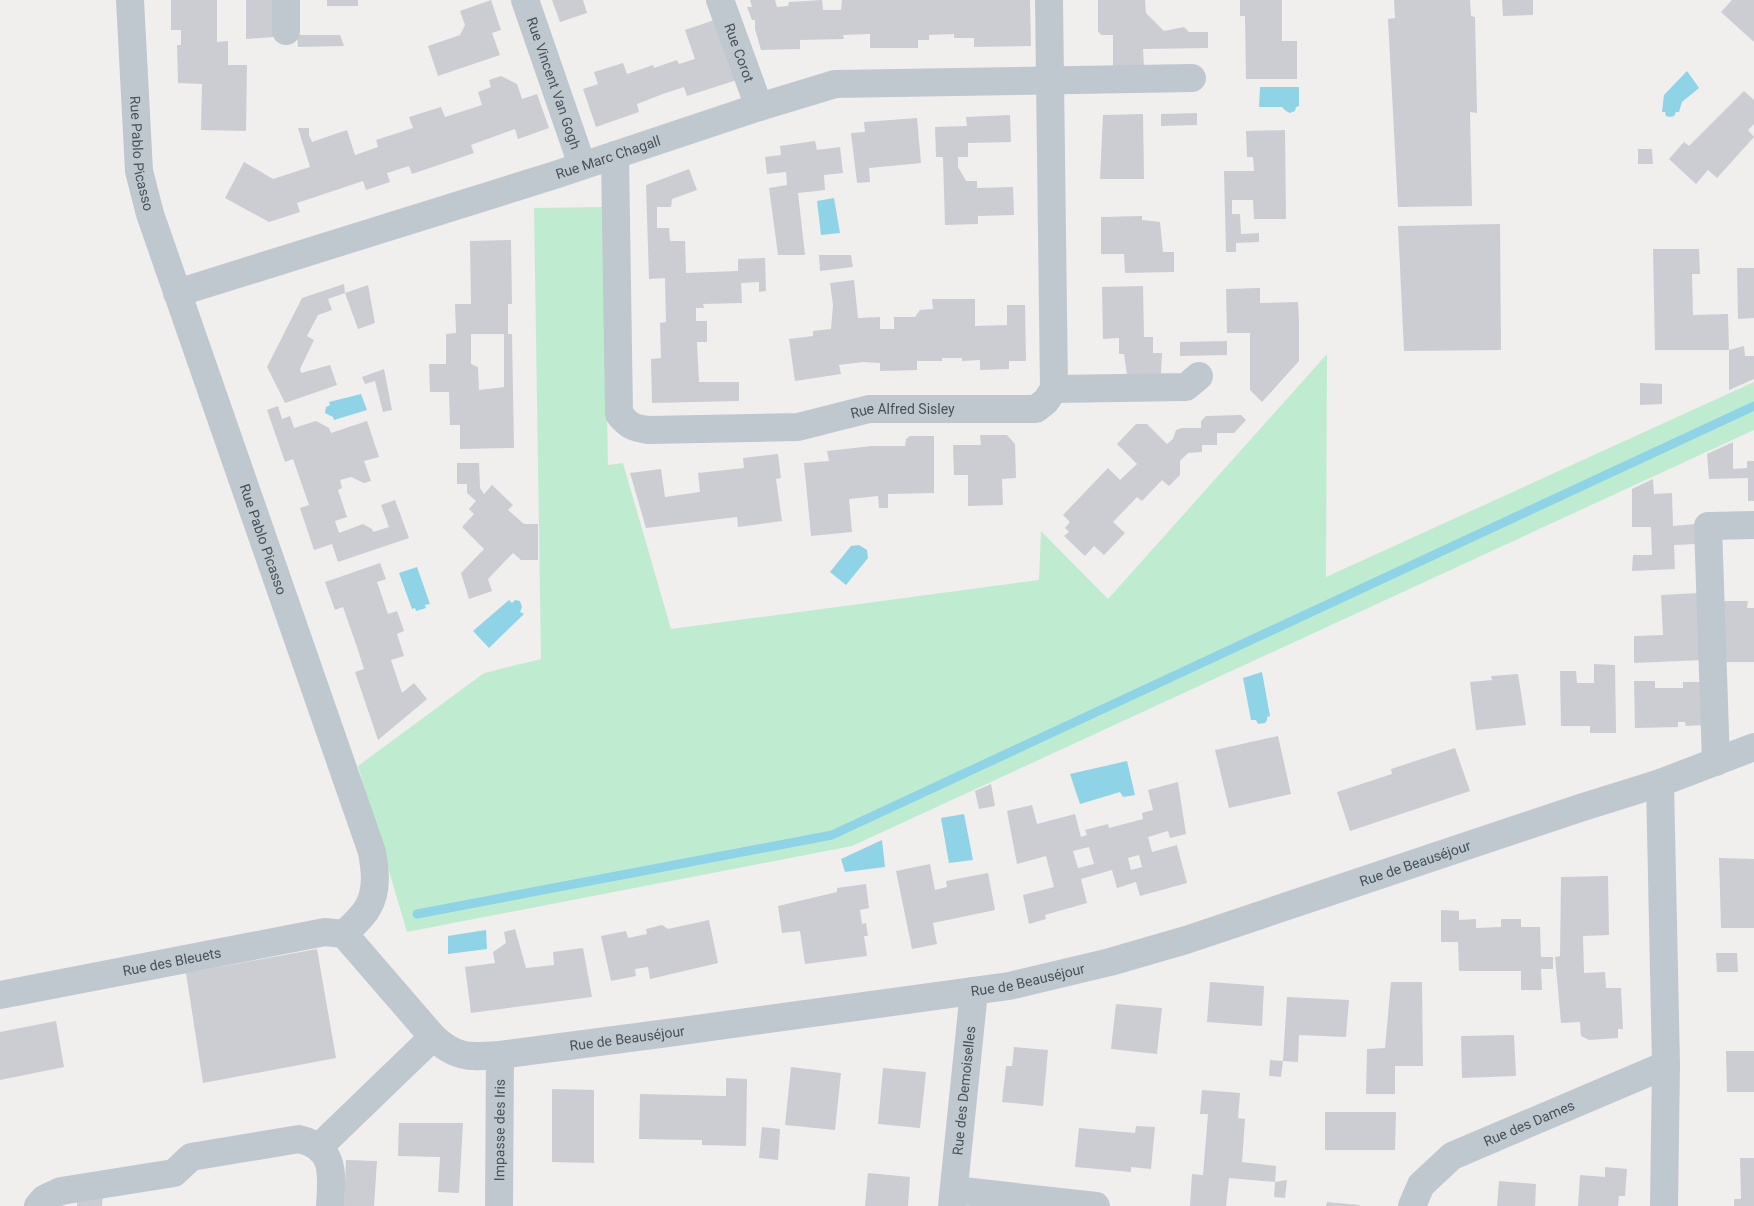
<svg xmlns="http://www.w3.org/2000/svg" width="1754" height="1206" font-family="Roboto,sans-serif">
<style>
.green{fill:#bfecd1}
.water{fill:#8fd3e6}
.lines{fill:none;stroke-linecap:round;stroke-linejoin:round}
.stream{stroke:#8fd3e6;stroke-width:9}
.building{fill:#cbcdd3;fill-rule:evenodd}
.minor{stroke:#bfc8cf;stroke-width:28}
.labels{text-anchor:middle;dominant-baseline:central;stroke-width:4.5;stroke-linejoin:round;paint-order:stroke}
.street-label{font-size:14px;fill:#47515a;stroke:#fff}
</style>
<rect width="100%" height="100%" fill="#f1eeee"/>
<polygon class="green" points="603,207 608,465 623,463 671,629 1039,580 1041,531 1108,599 1327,354 1326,577 1754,382 1754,430 852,846 407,932 358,766 484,673 541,659 534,208"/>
<g class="water">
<polygon points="1687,71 1699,88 1682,102 1679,112 1676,112 1674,116 1670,117 1666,116 1665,112 1662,112 1664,95"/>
<polygon points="1260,87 1299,87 1299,106 1296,107 1295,111 1290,113 1286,111 1282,107 1259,107"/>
<polygon points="834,198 840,233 821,235 817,201"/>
<polygon points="361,394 367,410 334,420 333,417 325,413 326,407 330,405 329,402"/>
<polygon points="859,545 867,550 868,558 846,585 830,572 851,546"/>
<polygon points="417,567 430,604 425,605 426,608 416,611 415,608 412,609 399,573"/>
<polygon points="509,600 512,603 515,600 520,601 522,607 520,612 524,614 489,648 473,631"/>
<polygon points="1262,672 1270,716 1267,717 1267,720 1265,723 1258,724 1256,720 1251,720 1243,678"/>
<polygon points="1127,761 1135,795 1123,797 1120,792 1080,804 1070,774"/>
<polygon points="964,814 973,860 949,863 941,818"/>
<polygon points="882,840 885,867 845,872 841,859"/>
<polygon points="486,930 487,949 448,954 448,936"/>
</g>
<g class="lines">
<polyline class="stream" points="417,914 832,835 1754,406"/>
</g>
<g class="building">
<polygon points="171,0 217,0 217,42 228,41 228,65 247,65 246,131 201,130 202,84 178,83 177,45 181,45 181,30 171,30"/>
<polygon points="246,0 273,0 274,37 246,39"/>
<rect x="327" y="0" width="31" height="6"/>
<polygon points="491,0 501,30 492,33 500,55 438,76 428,46 460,35 465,25 460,11"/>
<polygon points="552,0 583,0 587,13 560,22"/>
<polygon points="750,0 775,0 777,7 788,6 789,2 822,0 823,10 841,10 842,0 1030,0 1031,46 974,47 974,38 954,38 954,34 929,35 929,40 918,40 918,48 870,48 870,34 843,35 844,39 800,40 800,49 761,50 755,29 755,20 752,20 747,7 752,7"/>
<polygon points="1098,0 1145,0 1146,13 1164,31 1184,27 1189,32 1208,32 1208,48 1143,49 1144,67 1113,67 1113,35 1101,35 1098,31"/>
<polygon points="1240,0 1282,0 1282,41 1297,41 1297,79 1246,79 1245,16 1240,16"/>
<polygon points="1394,0 1470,0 1471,16 1475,17 1477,113 1470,112 1472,206 1398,207 1388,19 1395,18"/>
<polygon points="1502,0 1533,0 1533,15 1503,16"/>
<polygon points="1732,0 1754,0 1754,42 1721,12"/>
<polygon points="717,19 737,80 687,96 684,87 663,94 637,104 639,112 596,127 583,89 598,84 594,72 623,63 627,74 653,65 654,68 677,60 679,64 695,59 685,30"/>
<polygon points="297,35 340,35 344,46 298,47"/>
<polygon points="501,76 517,84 522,99 537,94 549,128 518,139 515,129 471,145 474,153 412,174 409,166 387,173 390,182 366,190 363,181 297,203 300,212 269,222 225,198 244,162 273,179 310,167 298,128 309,128 309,135 312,142 347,130 355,155 378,147 376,140 413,128 409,117 441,107 445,117 482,105 478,92 491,87 489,80"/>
<polygon points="1744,91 1754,100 1754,124 1748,130 1754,137 1717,178 1708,170 1696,184 1669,159 1684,142 1689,146"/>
<polygon points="1197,113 1197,125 1161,126 1161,114"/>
<polygon points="1143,114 1144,179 1100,179 1103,115"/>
<polygon points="1010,115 1011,142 968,143 968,157 958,157 958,167 966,181 977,181 977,188 1013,187 1014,215 978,216 978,224 945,225 943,157 936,157 935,127 967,126 966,117"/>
<polygon points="917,118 921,163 869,168 870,182 857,183 851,133 865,132 864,122"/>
<polygon points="1285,130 1286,219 1254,219 1253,200 1232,200 1232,214 1240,214 1241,234 1259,233 1259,242 1236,243 1236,252 1226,252 1224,171 1254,171 1253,157 1247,157 1246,131"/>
<polygon points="815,141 817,150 840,147 843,173 824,175 825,190 798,193 805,255 778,255 769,188 787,185 786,172 767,174 765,157 781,155 780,146"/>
<polygon points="1638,149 1652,149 1653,164 1638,164"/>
<polygon points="689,169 697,190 672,199 671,207 657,207 657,228 669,228 670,241 685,241 686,273 738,271 738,259 765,258 766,291 759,292 759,282 741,283 742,303 703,304 704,308 696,308 696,321 707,321 707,342 697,342 699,382 739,382 739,401 652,403 651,359 661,358 660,323 666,322 665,278 649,279 646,185"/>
<polygon points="1142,216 1142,220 1160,222 1163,252 1174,252 1174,272 1125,273 1124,254 1101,254 1101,217"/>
<polygon points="1500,224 1501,350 1404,351 1398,226"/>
<path d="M 511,240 L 512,304 L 508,304 L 508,334 L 512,334 L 514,448 L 460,449 L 460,425 L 450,425 L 449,392 L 430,392 L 429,364 L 446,364 L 446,334 L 456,333 L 455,304 L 471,304 L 470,241 ZM 471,334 L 504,334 L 504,387 L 479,390 L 478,367 L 471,364 Z"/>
<polygon points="1653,249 1699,249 1700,274 1692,274 1693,315 1728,314 1729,350 1655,350"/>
<polygon points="819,255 851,255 853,267 820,271"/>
<polygon points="1737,268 1754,268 1754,318 1738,319"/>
<polygon points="854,280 858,318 880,317 880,329 894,329 894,317 915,317 920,310 933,309 932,299 975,299 975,326 1007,325 1007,305 1025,305 1026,361 1009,361 1009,369 980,370 980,360 962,361 962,358 942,358 942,361 917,361 917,370 880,371 880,363 863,362 839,365 841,374 795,381 789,339 813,336 813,331 831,329 833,305 830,283"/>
<polygon points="344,284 345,293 328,299 332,310 318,315 307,336 314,340 300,369 301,373 330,365 337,385 285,403 267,367 302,298"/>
<polygon points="368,285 375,323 358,329 345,293"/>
<polygon points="1143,286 1144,337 1153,337 1153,353 1162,353 1161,374 1127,375 1124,354 1119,354 1119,338 1103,339 1102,287"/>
<polygon points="1260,288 1260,303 1298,302 1299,321 1299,361 1262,402 1250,390 1250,333 1227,333 1226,289"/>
<polygon points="1227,341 1227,355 1180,356 1180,342"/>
<polygon points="1744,346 1745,356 1754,356 1754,379 1729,390 1729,350"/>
<polygon points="384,369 392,410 383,412 375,381 365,384 362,377"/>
<polygon points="1640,383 1662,384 1662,404 1640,405"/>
<polygon points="278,406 282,419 290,416 294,428 316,421 329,428 331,433 367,421 379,457 364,461 371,481 364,483 351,477 340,480 342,488 338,490 347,517 335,521 339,533 363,524 372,529 373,532 389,527 381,505 395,500 409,538 338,562 332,544 314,550 300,508 309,505 293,459 285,462 267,410"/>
<polygon points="1241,415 1246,420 1234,433 1217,433 1217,445 1202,445 1202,452 1188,453 1180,461 1180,475 1169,486 1162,480 1142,501 1137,497 1113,522 1125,533 1104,555 1094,546 1085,556 1064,536 1069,532 1065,528 1070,522 1063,515 1108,468 1120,480 1137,464 1117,444 1136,424 1147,424 1167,444 1173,439 1176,430 1182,428 1201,428 1201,421 1206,416"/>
<polygon points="980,435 1007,435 1015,444 1016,478 1002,479 1003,505 968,506 968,475 954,475 953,445 981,445"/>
<polygon points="910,436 934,436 934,493 888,494 888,508 879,508 878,496 849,499 852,532 811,536 804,463 829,461 827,451 872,446 905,446 906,439"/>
<polygon points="1733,442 1733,469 1747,468 1747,461 1754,461 1754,501 1748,501 1748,478 1709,479 1707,454"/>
<polygon points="778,454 781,478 776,479 782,521 738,527 737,517 646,528 630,473 661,469 665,497 700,492 698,473 744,468 743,458"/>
<polygon points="457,463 479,463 480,488 484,494 492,485 513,505 508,510 524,524 538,524 538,560 521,560 513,553 488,579 492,591 469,599 461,573 484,549 462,527 474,514 469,509 476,501 467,493 467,484 457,484"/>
<polygon points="1653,479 1654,494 1672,493 1673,526 1696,524 1697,544 1674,545 1675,569 1632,571 1633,555 1652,555 1651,527 1632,527 1632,489"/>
<polygon points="380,563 386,579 377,582 388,614 397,611 404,631 397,634 404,656 391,660 402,693 414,683 427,699 378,740 355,672 364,669 357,647 343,607 335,610 325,582"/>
<polygon points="1699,593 1702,660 1634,663 1634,636 1663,635 1661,595"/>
<polygon points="1723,601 1748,601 1747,608 1754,608 1754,662 1724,662"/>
<polygon points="1594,664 1615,665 1616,733 1590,733 1590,726 1561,726 1560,671 1576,671 1577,683 1594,683"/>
<polygon points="1518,674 1526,725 1476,730 1470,682 1492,680 1491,676"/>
<polygon points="1634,681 1655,681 1655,688 1683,688 1683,682 1703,682 1705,725 1686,726 1685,722 1678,722 1678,727 1635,728"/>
<polygon points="1278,736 1291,794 1229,808 1215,750"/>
<polygon points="1455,748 1470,791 1350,831 1337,792 1392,774 1391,769"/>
<path d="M 1178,782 L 1186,834 L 1170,838 L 1168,831 L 1148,837 L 1152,852 L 1177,845 L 1187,883 L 1140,896 L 1136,882 L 1117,888 L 1112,870 L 1081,879 L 1087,903 L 1045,915 L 1046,919 L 1029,924 L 1023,895 L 1054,887 L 1046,856 L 1017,864 L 1007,811 L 1032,805 L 1037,824 L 1075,814 L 1081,837 L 1087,835 L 1085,830 L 1108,824 L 1109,828 L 1143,819 L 1142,813 L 1153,810 L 1148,790 ZM 1089,847 L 1094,864 L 1078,868 L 1073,851 ZM 1139,855 L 1142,867 L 1131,870 L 1128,858 Z"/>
<polygon points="991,784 995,806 979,809 975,791"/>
<polygon points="1719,858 1754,859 1754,928 1721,928"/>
<polygon points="930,864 935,890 947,887 946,881 988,873 995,910 933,923 937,944 912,949 896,871"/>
<polygon points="1608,876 1609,935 1583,936 1584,973 1605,972 1606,988 1621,988 1623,1029 1618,1029 1618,1038 1589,1040 1581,1036 1580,1022 1561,1023 1555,957 1560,956 1561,877"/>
<polygon points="866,884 869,908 860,910 862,924 866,923 868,936 864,936 867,956 805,964 800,931 782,933 778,906 837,892 837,888"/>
<polygon points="1441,910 1459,911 1459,920 1476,919 1476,928 1501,927 1501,919 1521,919 1521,927 1540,927 1541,957 1553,957 1553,969 1541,969 1542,990 1521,990 1521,971 1459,971 1458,942 1441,942"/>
<polygon points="709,920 718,963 650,979 648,967 635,969 636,976 611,981 601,936 626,931 628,938 647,934 646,929 662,925 668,929"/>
<polygon points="515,929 526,968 554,965 553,952 583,948 592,997 471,1013 465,967 495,963 493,952 506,943 504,932"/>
<polygon points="317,949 336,1058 203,1083 186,973"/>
<polygon points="1716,953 1737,953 1738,972 1717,972"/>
<polygon points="1210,982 1264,986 1262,1026 1207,1022"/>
<polygon points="1391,982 1422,982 1423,1066 1395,1066 1395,1094 1366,1094 1367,1049 1385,1048"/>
<polygon points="1287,997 1349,1000 1346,1037 1299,1035 1298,1062 1283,1061"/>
<polygon points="1116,1004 1162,1008 1157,1054 1111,1049"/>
<polygon points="56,1021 64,1067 0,1080 0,1032"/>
<polygon points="1514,1035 1516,1076 1462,1078 1461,1036"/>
<polygon points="1014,1047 1048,1050 1043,1106 1002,1102 1006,1066 1012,1066"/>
<polygon points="1726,1051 1754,1051 1754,1092 1727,1092"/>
<polygon points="1270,1060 1283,1061 1281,1077 1269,1076"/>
<polygon points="791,1067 841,1073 835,1130 785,1125"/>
<polygon points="883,1068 926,1072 920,1128 878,1124"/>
<polygon points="726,1078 747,1079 746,1146 702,1145 702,1140 639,1139 640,1094 726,1096"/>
<polygon points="552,1089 594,1090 594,1163 552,1162"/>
<polygon points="1202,1090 1240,1093 1238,1118 1245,1119 1242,1162 1276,1166 1275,1182 1287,1180 1285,1198 1274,1197 1275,1182 1229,1178 1226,1206 1190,1206 1192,1174 1203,1175 1208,1114 1200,1114"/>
<polygon points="1325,1112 1396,1112 1395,1150 1325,1150"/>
<polygon points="399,1123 463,1123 459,1193 438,1192 440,1157 398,1156"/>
<polygon points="1136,1126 1155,1127 1151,1169 1131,1167 1131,1172 1075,1167 1079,1128 1135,1133"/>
<polygon points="762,1127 780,1129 778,1160 759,1158"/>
<polygon points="1740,1158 1754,1158 1754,1206 1734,1206 1734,1199 1741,1199"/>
<polygon points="346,1160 377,1161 374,1206 344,1206"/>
<polygon points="1605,1167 1627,1169 1625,1196 1619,1196 1618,1206 1578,1206 1580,1175 1605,1177"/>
<polygon points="868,1173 910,1177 908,1206 865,1206"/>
<polygon points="1499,1181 1536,1184 1535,1206 1497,1206"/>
<polygon points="103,1194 102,1206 77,1206 77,1198"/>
<polygon points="1327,1202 1360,1205 1360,1206 1326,1206"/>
</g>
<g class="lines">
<g class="minor">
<path id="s1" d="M 130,0 L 139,171 L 150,214 L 372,852 C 375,869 378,890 368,907 C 363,917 352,926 344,934"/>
<polyline points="286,0 286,31"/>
<path id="s2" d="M 525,0 L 582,165"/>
<path id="s3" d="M 720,0 L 759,107"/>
<path id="s4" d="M 615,155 L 619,414 C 629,426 633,428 649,430 L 798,427 L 869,409 L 1036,409 L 1046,401 L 1054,389 L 1049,0"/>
<path id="s5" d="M 177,293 L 555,175 L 759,107 L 835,84 L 1192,78"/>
<polyline points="1054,389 1186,387 1199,376"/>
<polyline points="1716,762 1708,526 1754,525"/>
<polyline points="1660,783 1666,1065 1664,1206"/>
<polyline points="344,934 433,1037"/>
<path id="s6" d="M 0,995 L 325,932 L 344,934"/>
<path id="s7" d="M 319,1147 L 433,1037 C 457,1059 469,1057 500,1055 L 660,1034 L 1009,986 L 1110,962 L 1186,940 L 1580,808 L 1660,783 L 1754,747"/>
<polyline points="954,1190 1096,1206"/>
<path d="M 38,1206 L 44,1199 L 61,1191 L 174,1173 L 191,1157 L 299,1139 C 336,1148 332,1174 330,1206"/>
<path id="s8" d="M 499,1206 L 500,1055"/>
<path id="s9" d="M 952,1206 L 974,991"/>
<path id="s10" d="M 1412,1206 L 1421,1185 L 1452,1156 L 1666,1065"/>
</g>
</g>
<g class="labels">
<g class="street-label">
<text stroke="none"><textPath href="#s3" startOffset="56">Rue Corot</textPath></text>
<text stroke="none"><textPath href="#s2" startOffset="88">Rue Vincent Van Gogh</textPath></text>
<text stroke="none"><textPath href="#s1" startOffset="154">Rue Pablo Picasso</textPath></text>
<text stroke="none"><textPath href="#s5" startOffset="452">Rue Marc Chagall</textPath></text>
<text stroke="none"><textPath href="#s4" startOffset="550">Rue Alfred Sisley</textPath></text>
<text stroke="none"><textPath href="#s1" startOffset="560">Rue Pablo Picasso</textPath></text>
<text stroke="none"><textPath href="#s7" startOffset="1169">Rue de Beauséjour</textPath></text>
<text stroke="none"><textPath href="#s6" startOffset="175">Rue des Bleuets</textPath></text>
<text stroke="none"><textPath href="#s7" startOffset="764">Rue de Beauséjour</textPath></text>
<text stroke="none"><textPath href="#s7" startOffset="359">Rue de Beauséjour</textPath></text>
<text stroke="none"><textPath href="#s9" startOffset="116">Rue des Demoiselles</textPath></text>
<text stroke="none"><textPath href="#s10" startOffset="149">Rue des Dames</textPath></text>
<text stroke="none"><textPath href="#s8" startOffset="76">Impasse des Iris</textPath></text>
</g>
</g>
</svg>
